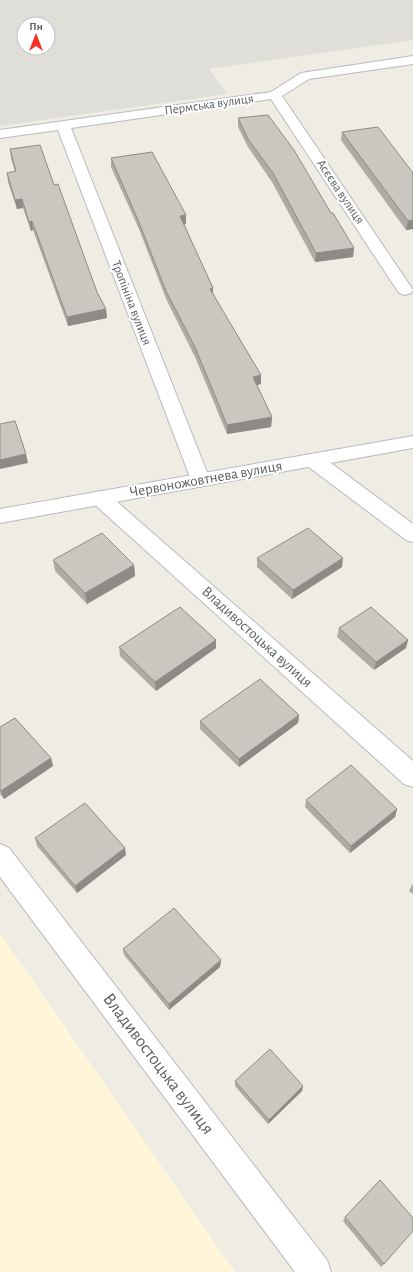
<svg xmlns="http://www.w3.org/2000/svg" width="413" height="1272" font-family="'Alegreya Sans',sans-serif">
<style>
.commercial{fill:#fff5d9}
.industrial{fill:#e0ded8;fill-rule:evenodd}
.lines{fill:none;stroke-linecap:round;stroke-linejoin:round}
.street-casing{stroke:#b6babf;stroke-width:2}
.secondary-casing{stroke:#b7bbc1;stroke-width:2}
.street{fill:#fff;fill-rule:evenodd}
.secondary{fill:#fff;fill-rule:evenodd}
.wall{fill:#aeaba5}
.shaded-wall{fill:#8d8b86}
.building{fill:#cac7c0;stroke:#8d8b86}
.labels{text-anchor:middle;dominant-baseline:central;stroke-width:4;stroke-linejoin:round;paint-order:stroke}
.far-street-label{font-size:13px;fill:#5b6065;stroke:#fff}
.street-label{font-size:15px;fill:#5b6065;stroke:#fff}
.near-street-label{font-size:18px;fill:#5b6065;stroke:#fff}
</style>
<rect width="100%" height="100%" fill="#efece3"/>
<polygon class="commercial" points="0,933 235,1272 0,1272"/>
<path class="industrial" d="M 0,0 L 413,0 L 413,40 L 209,69 L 227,94 L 0,126 ZM 24,24 L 48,24 L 48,48 L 24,48 Z"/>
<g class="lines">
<defs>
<g id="street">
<polygon points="413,56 413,64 309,79 282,96 413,290 411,293 405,295 399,293 397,290 271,99 71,128 210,480 207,485 200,487 193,485 58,130 0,138 0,130 271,92 301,73"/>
<polygon points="313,454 320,455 413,524 413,542 406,540 306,465 303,460 306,455"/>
<polygon points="100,491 107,493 413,761 413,787 404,784 93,503 90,498 93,493"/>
<polygon points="0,844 9,848 327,1260 331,1272 295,1272 0,877"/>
</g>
<polygon id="secondary" points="413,436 413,448 0,523 0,509"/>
</defs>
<use href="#street" class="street-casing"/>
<use href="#secondary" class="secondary-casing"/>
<use href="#street" class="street"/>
<use href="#secondary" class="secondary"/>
</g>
<g class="wall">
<polygon points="238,118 331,213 354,248 353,257 315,262 272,182 248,147 238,127"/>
<polygon points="342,132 413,173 413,229 406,230 341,140"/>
<polygon points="10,149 54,185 97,292 106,309 107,318 68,326 33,230 31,231 23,208 17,209 8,182 7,173 15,172 11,158"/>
<polygon points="111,158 186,224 184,224 213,293 261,384 257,385 272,417 271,427 227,434 195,357 167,301 139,229 111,167"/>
<polygon points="257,558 342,567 292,599 257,567"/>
<polygon points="53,560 134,565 135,576 87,604 55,571"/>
<polygon points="339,628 408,640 406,648 374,670 337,637"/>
<polygon points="216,640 216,648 156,691 120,656 119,647"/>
<polygon points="299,715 298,723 239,767 200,729 200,721"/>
<polygon points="0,727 51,758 53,766 4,799 0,794"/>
<polygon points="306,800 397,809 395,817 350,853 305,807"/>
<polygon points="35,838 126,855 77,893 37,846"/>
<polygon points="413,883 413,894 409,891"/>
<polygon points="123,949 221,960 220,967 169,1010 124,955"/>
<polygon points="235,1081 303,1086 302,1091 268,1124 235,1086"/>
<polygon points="345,1217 384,1264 381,1267 343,1221"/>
</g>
<g class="shaded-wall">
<polygon points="22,199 23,208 17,209 15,200"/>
<polygon points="186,215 186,224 180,225 180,216"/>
<polygon points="413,220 413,229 406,230 408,221"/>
<polygon points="32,221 33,230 31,231 29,222"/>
<polygon points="354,248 353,257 315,262 316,253"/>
<polygon points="213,288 213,297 210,289"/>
<polygon points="106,309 107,318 68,326 67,317"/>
<polygon points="261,375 261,384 252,386 253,377"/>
<polygon points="272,417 271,427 227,434 227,425"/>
<polygon points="26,454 28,463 0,469 0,460"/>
<polygon points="343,558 342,567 292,599 293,590"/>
<polygon points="134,565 135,576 87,604 85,593"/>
<polygon points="216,640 216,648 156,691 155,682"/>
<polygon points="408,640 406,648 374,670 376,662"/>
<polygon points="299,715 298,723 239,767 239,759"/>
<polygon points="51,758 53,766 4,799 1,791"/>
<polygon points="397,809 395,817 350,853 351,846"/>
<polygon points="125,848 126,855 77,893 75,886"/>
<polygon points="221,960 220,967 169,1010 169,1004"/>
<polygon points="303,1086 302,1091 268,1124 269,1120"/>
</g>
<g class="building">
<polygon points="268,115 294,150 331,213 333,213 354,248 316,253 273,173 248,139 238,118"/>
<polygon points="378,127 413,173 413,220 408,221 342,132"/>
<polygon points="40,145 54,185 58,184 97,292 106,309 67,317 32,221 29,222 22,199 15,200 7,173 16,171 10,149"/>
<polygon points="152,152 186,215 180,216 213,288 210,289 261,375 253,377 272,417 227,425 195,347 166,291 138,220 111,158"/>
<polygon points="15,421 26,454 0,460 0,424"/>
<polygon points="308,528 343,558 293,590 257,558"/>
<polygon points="102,533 134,565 85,593 53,560"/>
<polygon points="180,607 216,640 155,682 119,647"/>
<polygon points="371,607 408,640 376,662 339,628"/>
<polygon points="260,679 299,715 239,759 200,721"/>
<polygon points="15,718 51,758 1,791 0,790 0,727"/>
<polygon points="351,765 397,809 351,846 306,800"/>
<polygon points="85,803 125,848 75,886 35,838"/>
<polygon points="174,908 221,960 169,1004 123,949"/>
<polygon points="270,1049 303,1086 269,1120 235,1081"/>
<polygon points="380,1180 413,1218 413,1231 384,1264 345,1217"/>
</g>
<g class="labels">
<g class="far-street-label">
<text transform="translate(209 105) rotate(-8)">Пермська вулиця</text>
<text transform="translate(340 192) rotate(56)">Асєєва вулиця</text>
<text transform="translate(131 303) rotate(69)">Тропініна вулиця</text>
</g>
<g class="street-label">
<text transform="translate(206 479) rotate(-10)">Червоножовтнева вулиця</text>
<text transform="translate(257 637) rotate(42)">Владивостоцька вулиця</text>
</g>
<g class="near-street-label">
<text transform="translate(158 1064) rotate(53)">Владивостоцька вулиця</text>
</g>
</g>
<g transform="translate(36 36)"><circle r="19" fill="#ffffff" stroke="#bdbfc1"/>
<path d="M0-3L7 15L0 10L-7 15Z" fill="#f62d23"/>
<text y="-6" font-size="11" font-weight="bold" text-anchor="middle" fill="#5b6065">Пн</text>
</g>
</svg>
